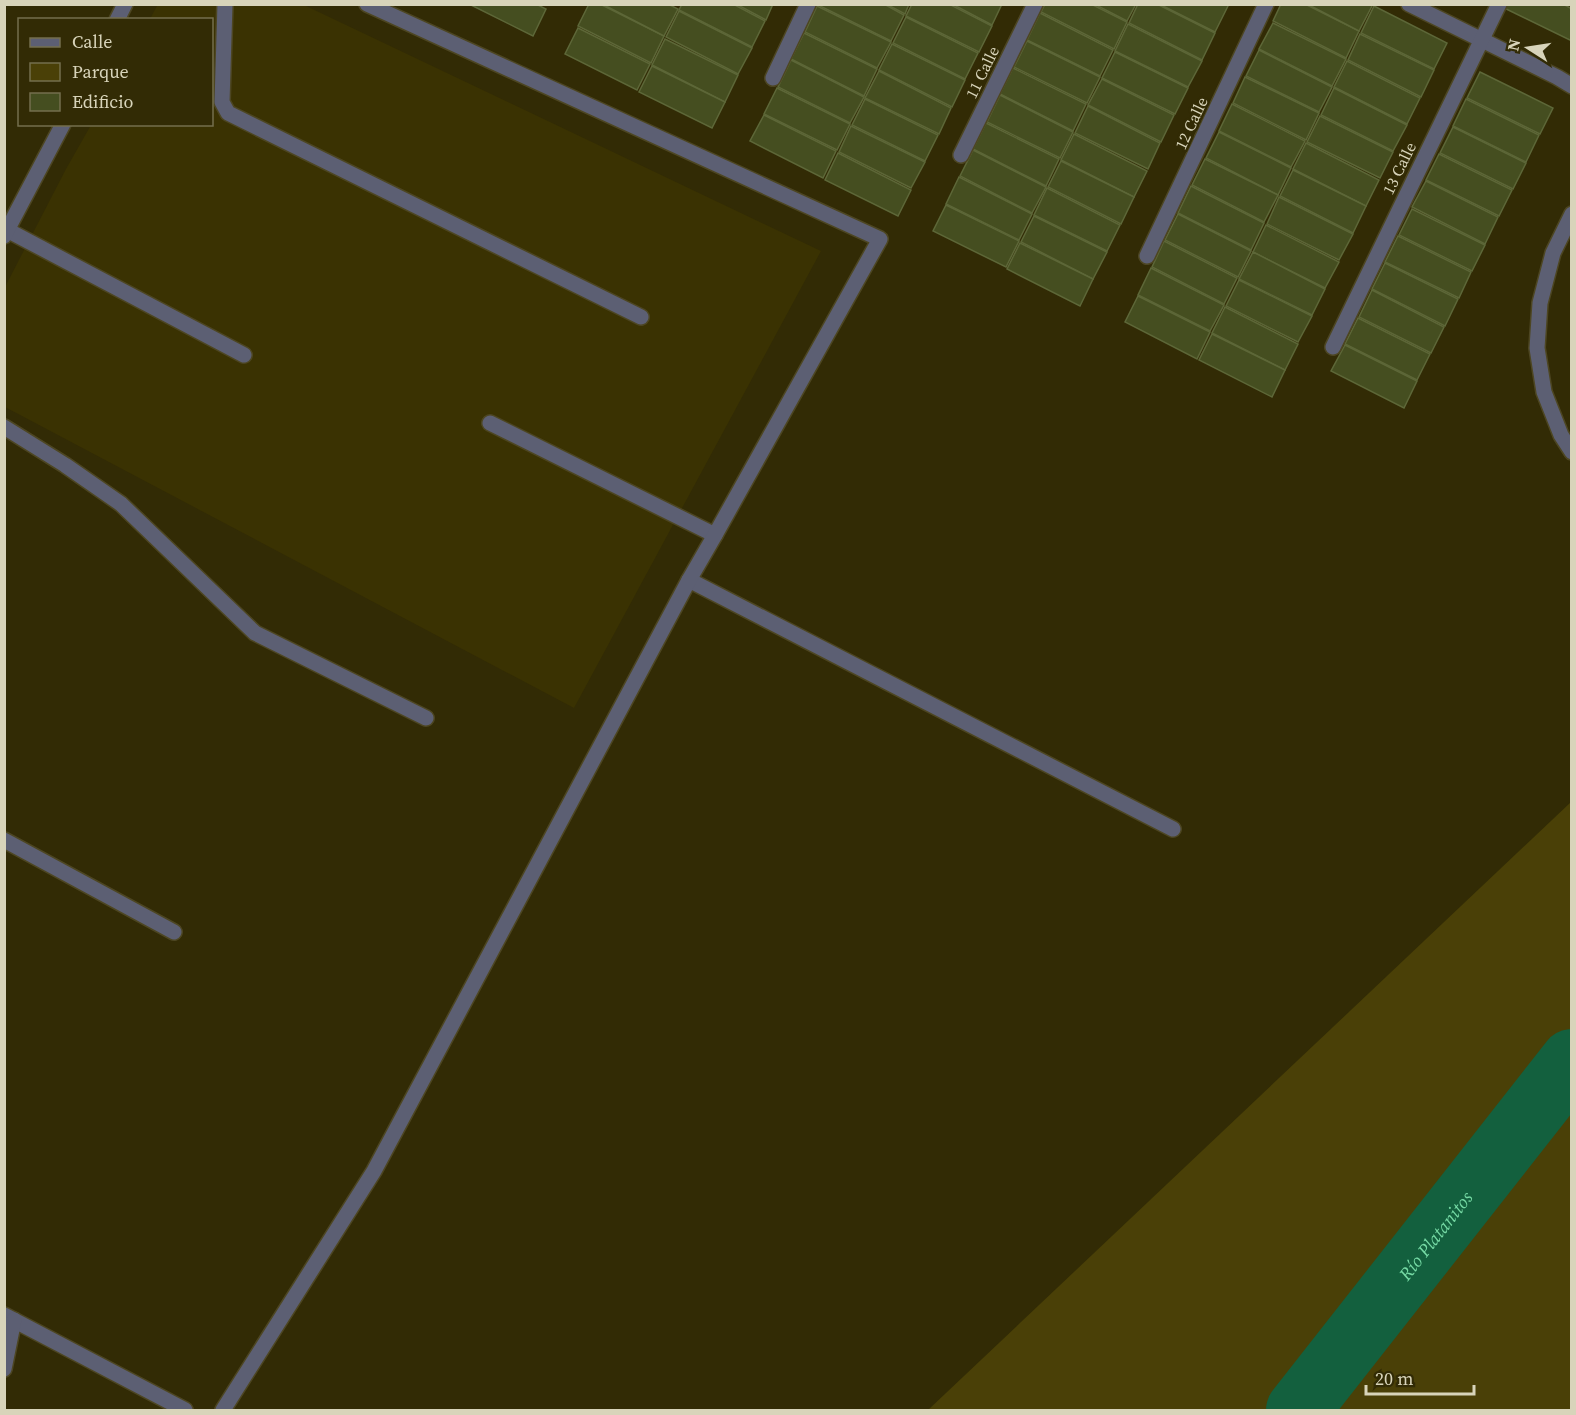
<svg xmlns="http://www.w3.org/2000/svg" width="1576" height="1415" font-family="'Source Serif 4',serif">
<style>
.built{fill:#3a3202}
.green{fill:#4a4007}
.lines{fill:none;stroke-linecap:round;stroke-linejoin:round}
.river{stroke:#13603e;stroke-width:64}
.building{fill:#454e20;stroke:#5d6738;stroke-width:1.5}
.lane-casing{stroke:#4d4622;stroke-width:18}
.street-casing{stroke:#4d4622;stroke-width:18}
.lane{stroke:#5c5f73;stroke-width:15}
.street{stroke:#5c5f73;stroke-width:15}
.labels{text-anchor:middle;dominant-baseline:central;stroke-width:5;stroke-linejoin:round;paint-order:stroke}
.street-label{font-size:16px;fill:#d8d4ba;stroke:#322b05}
.water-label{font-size:18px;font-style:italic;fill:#75d9a4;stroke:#322b05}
</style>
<rect width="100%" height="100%" fill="#322b05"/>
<polygon class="built" points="158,4 304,5 821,251 574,708 5,407 4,289 66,169 91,125 212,124 212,20 150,19"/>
<polygon class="green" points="1571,802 1571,1410 928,1410"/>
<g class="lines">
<path class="river" id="s1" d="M 1298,1410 L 1572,1061"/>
</g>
<g class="building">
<polygon points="469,4 536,4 546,9 533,36"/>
<polygon points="589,4 600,4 664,36 651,63 578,26"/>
<polygon points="602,4 668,4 678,9 664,36"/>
<polygon points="682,4 733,4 765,21 752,47 679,10"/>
<polygon points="736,4 773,4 766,20"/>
<polygon points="884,4 904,15 891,41 818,5"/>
<polygon points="886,4 909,4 905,14"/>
<polygon points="912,4 949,4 992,26 979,52 906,16"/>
<polygon points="952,4 1002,4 992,25"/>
<polygon points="1045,4 1091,4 1127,22 1114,49 1041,12"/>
<polygon points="1094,4 1136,4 1127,21"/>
<polygon points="1138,4 1157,4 1215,33 1202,60 1129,23"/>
<polygon points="1159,4 1225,4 1228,6 1215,32"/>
<polygon points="1281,4 1305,4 1359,31 1346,58 1273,21"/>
<polygon points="1307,4 1373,4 1359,31"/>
<polygon points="1500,4 1563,4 1572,9 1572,41 1500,6"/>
<polygon points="817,6 891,42 877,68 805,32"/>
<polygon points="1374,6 1447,43 1434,69 1361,33"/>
<polygon points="679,11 752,48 738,74 666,37"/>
<polygon points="1040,13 1113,50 1100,76 1027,40"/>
<polygon points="906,17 978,53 965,79 893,43"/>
<polygon points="1273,23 1346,59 1332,86 1259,49"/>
<polygon points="1128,24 1202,61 1188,87 1115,51"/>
<polygon points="578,28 650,64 637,90 565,54"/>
<polygon points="804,33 877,69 864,96 791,59"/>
<polygon points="1360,34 1434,70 1421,97 1348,60"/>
<polygon points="665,39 738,75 725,102 652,65"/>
<polygon points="1027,41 1100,77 1087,103 1014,67"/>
<polygon points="892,44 965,80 952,107 879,70"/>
<polygon points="1259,50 1332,87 1319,112 1246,76"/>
<polygon points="1115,52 1188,88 1175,114 1102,78"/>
<polygon points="791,60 864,97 850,123 778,87"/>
<polygon points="1347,61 1420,98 1407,124 1334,87"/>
<polygon points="652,66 725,102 712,128 639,92"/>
<polygon points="1013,68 1086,104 1073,131 1000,94"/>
<polygon points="879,71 951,108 939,134 865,98"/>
<polygon points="1480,72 1553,108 1540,134 1467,98"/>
<polygon points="1245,77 1319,113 1306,140 1233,103"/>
<polygon points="1102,79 1174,115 1161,142 1088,105"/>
<polygon points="777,88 850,124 837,150 764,114"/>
<polygon points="1334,88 1407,125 1393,151 1321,115"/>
<polygon points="1000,95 1073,132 1060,158 987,122"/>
<polygon points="865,99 938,135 925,161 852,125"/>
<polygon points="1466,99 1539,135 1526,162 1453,126"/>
<polygon points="1232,104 1305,141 1291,167 1219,131"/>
<polygon points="1088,106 1160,143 1148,169 1075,133"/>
<polygon points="764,115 836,151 823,178 750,141"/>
<polygon points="1320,116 1393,152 1380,178 1307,142"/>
<polygon points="986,123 1059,159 1046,186 973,149"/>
<polygon points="851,126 925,162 911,188 839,152"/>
<polygon points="1453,127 1526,163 1513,189 1440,153"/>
<polygon points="1219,132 1291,168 1278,195 1206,158"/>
<polygon points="1074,134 1147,171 1134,197 1061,160"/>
<polygon points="1306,143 1379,180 1366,206 1293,169"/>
<polygon points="973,150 1046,187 1032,213 960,176"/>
<polygon points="838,153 911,190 898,216 825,180"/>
<polygon points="1439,154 1512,190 1499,216 1426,180"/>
<polygon points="1205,159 1278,195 1264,222 1192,185"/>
<polygon points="1061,161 1134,197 1121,224 1048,187"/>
<polygon points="1293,170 1366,206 1353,233 1280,196"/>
<polygon points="959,177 1032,214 1019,240 946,204"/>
<polygon points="1426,181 1498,217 1485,244 1412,207"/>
<polygon points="1191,186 1264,223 1251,250 1178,213"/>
<polygon points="1047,188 1120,225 1107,251 1034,215"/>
<polygon points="1279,197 1353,234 1339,260 1267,224"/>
<polygon points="946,205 1019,241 1006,267 933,231"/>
<polygon points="1412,209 1485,245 1472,271 1399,235"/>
<polygon points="1178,214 1251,251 1238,277 1165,240"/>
<polygon points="1034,216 1107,252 1093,279 1021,242"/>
<polygon points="1266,225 1339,262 1325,288 1253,252"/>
<polygon points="1398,236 1471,272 1459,298 1385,262"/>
<polygon points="1164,241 1237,278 1224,304 1152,267"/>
<polygon points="1020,243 1093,279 1080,306 1007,269"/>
<polygon points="1253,252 1325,289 1312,315 1239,279"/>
<polygon points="1385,263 1458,299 1445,326 1372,289"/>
<polygon points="1151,268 1224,305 1210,331 1138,295"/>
<polygon points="1239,280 1312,316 1298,342 1226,306"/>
<polygon points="1372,290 1444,327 1431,353 1359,317"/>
<polygon points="1138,296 1210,332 1197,359 1125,322"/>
<polygon points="1225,307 1298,344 1285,370 1212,333"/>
<polygon points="1358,318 1430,354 1417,380 1345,344"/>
<polygon points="1212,334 1285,370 1272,397 1199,360"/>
<polygon points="1345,345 1417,381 1404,408 1331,371"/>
</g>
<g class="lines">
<defs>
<g id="lane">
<polyline points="225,4 222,102 228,113 641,317"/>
<polyline points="7,230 244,355"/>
<polyline points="490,423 715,535"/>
<polyline points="4,427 65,465 121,504 255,633 426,718"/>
</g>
<g id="street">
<polyline points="1409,4 1557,77 1572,86"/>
<polyline points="117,20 125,4"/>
<polyline points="773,78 808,4"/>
<polyline points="961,155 1035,4"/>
<polyline points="1572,214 1553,253 1540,303 1537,348 1544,392 1561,435 1572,452"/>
<polyline points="4,236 63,124"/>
<polyline points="1147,256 1266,4"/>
<polyline points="1333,347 1499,4"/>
<polyline points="689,580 1173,829"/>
<polyline points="4,840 174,932"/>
<polyline points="4,1315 185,1410"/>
<polyline points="4,1369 14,1320"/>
<polyline points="223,1410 374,1171 689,580 715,535 880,239 367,4"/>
</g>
</defs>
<use href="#lane" class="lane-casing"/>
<use href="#street" class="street-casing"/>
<use href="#lane" class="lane"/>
<use href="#street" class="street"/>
</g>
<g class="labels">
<g class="street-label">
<text transform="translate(982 72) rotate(-64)">11 Calle</text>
<text transform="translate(1191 123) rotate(-65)">12 Calle</text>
<text transform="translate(1399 168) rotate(-64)">13 Calle</text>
</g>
<g class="water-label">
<text stroke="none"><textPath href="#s1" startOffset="222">Río Platanitos</textPath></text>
</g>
</g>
<rect width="1576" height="1415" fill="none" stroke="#d8d4ba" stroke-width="12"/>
<rect x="18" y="18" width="195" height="108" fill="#322b05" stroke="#746f4d" stroke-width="1.5"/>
<rect x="30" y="38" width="30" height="9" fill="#5c5f73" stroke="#746f4d" stroke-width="1.5"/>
<text x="72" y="48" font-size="18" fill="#d8d4ba">Calle</text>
<rect x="30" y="63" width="30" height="18" fill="#4a4007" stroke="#746f4d" stroke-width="1.5"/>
<text x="72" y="78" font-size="18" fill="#d8d4ba">Parque</text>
<rect x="30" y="93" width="30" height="18" fill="#454e20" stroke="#746f4d" stroke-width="1.5"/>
<text x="72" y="108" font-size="18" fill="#d8d4ba">Edificio</text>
<g transform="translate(1528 48) rotate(282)" stroke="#322b05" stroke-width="4.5" paint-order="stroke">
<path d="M0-4.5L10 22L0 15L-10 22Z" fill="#d8d4ba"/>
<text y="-9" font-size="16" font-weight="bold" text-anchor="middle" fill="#d8d4ba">N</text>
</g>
<path d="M1366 1385v9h108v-9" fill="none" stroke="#d8d4ba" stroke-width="3"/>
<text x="1375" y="1385" font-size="18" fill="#d8d4ba" stroke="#322b05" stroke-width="4.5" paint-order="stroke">20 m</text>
</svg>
